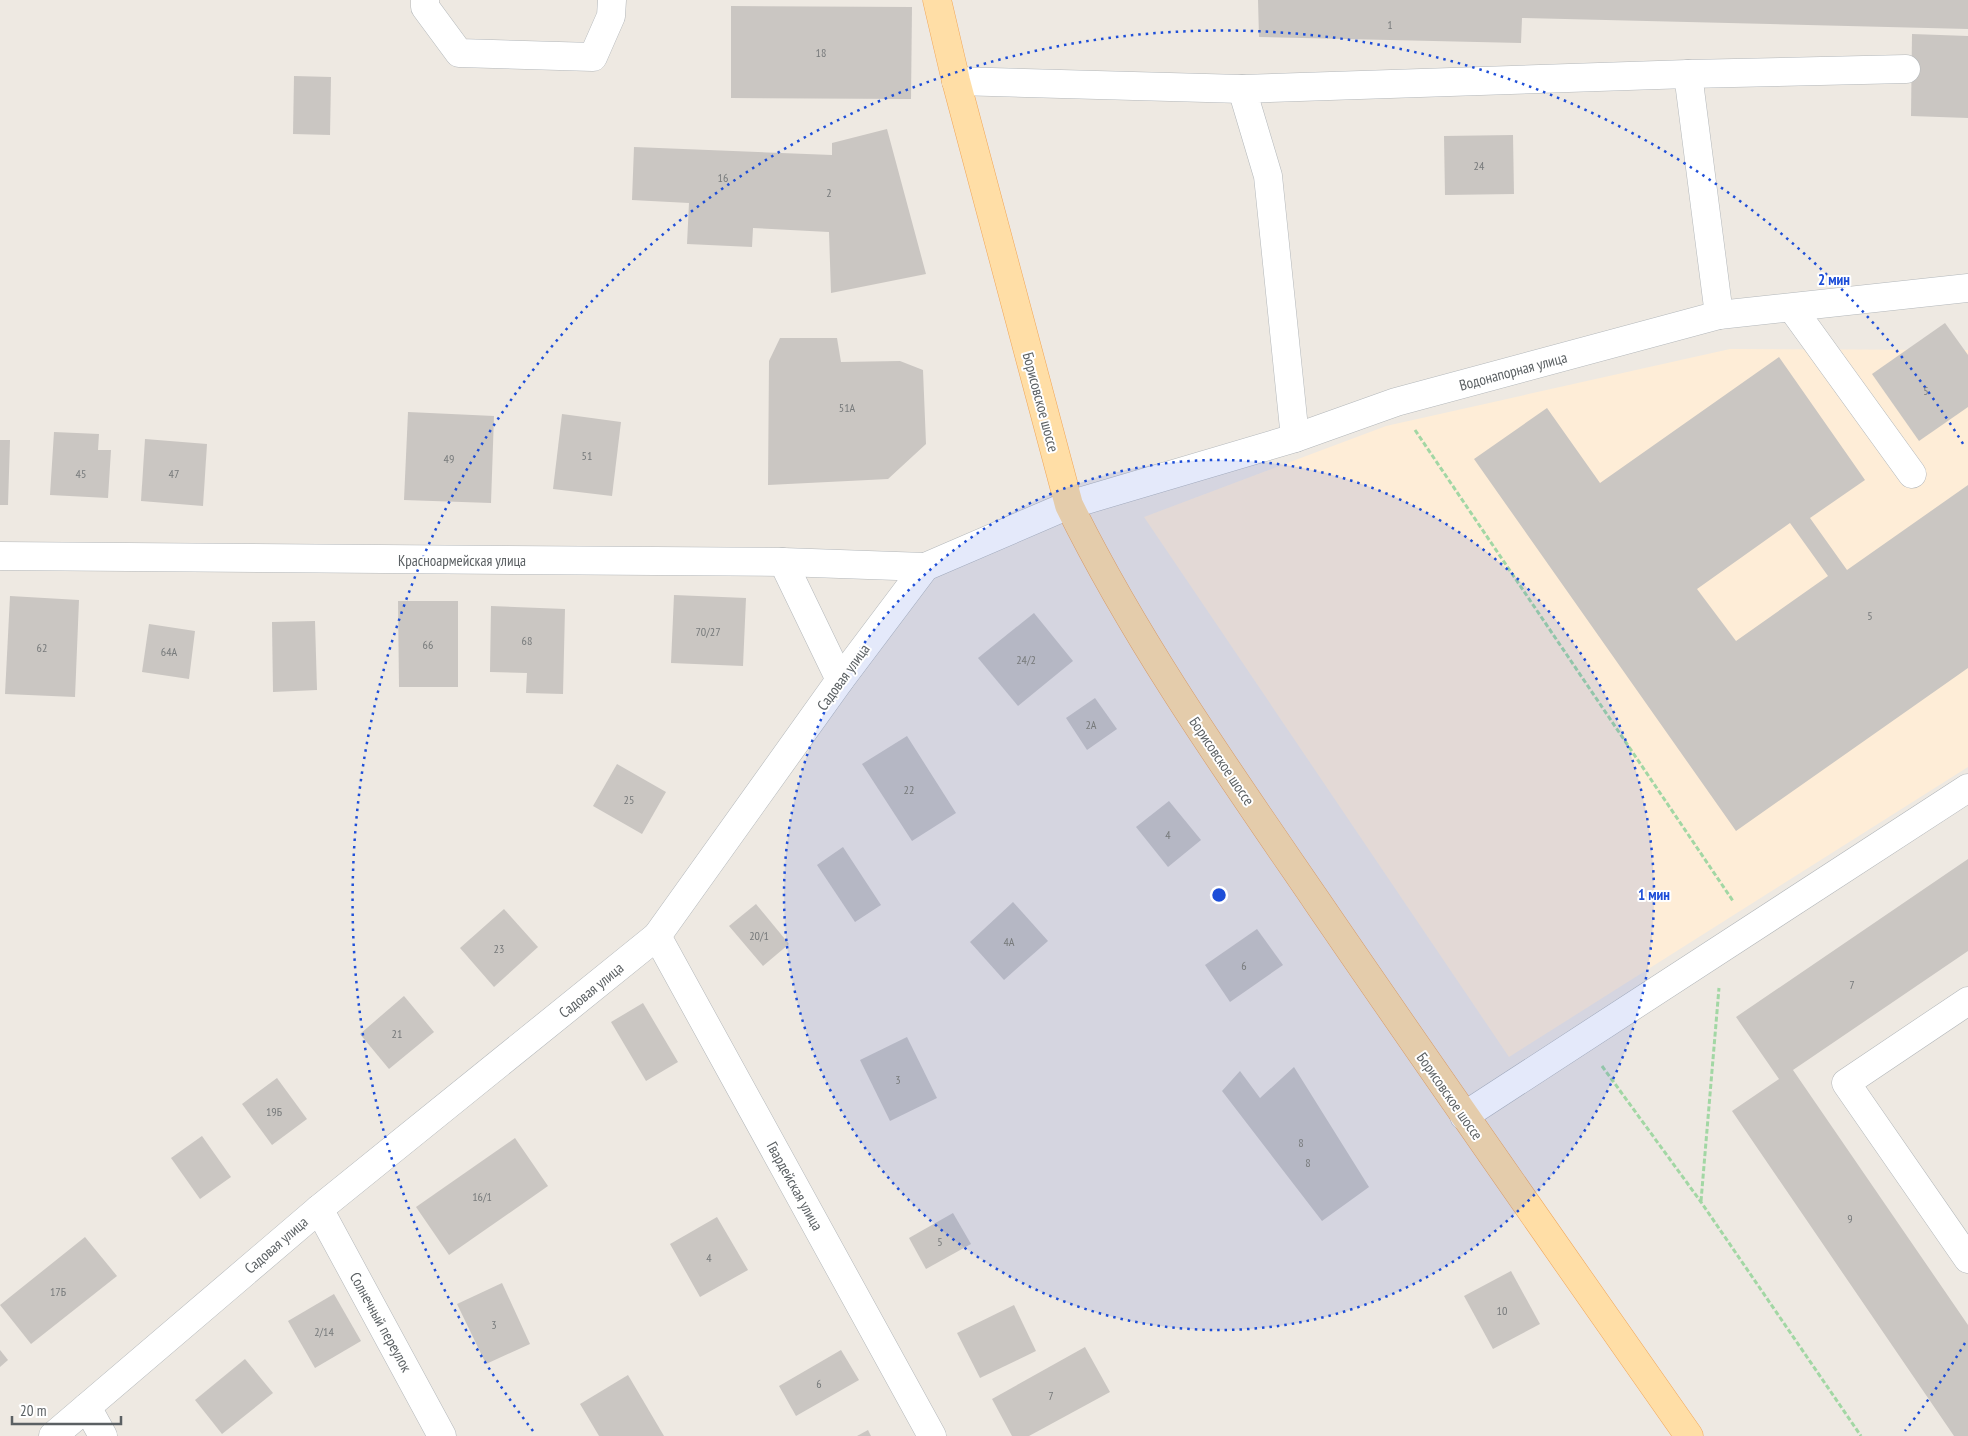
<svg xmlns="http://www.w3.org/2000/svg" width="1968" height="1436" font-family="'PT Sans Narrow',sans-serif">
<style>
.commercial{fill:#feedd7}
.building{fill:#cac6c2;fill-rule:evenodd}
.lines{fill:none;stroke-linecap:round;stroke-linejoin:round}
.minor-casing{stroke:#b3b7ba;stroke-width:29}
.major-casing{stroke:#f1a658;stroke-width:29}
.path{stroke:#a2d7a4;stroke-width:3;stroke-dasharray:5 2.5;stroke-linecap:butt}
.minor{stroke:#fff;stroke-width:28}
.major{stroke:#ffdea6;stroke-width:28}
.ring{fill:none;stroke:#1d4ed8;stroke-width:2.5;stroke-dasharray:2.5 5}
.labels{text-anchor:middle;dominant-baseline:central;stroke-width:4;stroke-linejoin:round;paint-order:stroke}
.number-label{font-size:12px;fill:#777a7b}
.street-label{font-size:15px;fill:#5b6063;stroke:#fff}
.centre{fill:#1d4ed8;stroke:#fff;stroke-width:2.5}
.ring-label{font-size:15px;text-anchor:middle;font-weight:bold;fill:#1d4ed8;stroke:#fff;stroke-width:4;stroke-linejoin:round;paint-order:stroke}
</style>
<rect width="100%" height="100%" fill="#eee9e2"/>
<polygon class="commercial" points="1730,349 1968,350 1968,767 1509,1057 1144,517 1386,426"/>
<g class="building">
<polygon points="1258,0 1968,0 1968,29 1522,18 1521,43 1259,37"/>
<polygon points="731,6 912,7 911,99 731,98"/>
<polygon points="1912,34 1968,36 1968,118 1911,116"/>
<polygon points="294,76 331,77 330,135 293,134"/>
<polygon points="887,129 926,274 831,293 829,232 753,228 752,247 687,244 689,203 632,200 634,147 832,155 832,143"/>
<polygon points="1513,135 1514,194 1445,195 1444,136"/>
<polygon points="1945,323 1968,355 1968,407 1919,441 1872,374"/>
<polygon points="780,338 837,338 841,362 900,361 923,370 926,444 888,479 768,485 769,361"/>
<path d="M 1779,357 L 1865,480 L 1810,518 L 1847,570 L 1968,485 L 1968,668 L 1736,831 L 1474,459 L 1547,408 L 1600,483 ZM 1790,523 L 1828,576 L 1736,641 L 1697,589 Z"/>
<polygon points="408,412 494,416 491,503 404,500"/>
<polygon points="562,414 621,422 612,496 553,489"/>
<polygon points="54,432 99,434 98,450 111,450 108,498 50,495"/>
<polygon points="145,439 207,444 203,506 141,501"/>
<polygon points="0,440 10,440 8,505 0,505"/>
<polygon points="674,595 746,598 743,666 671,663"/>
<polygon points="10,596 79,600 75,697 5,694"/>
<polygon points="398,601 458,601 458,687 399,687"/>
<polygon points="491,606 565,609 563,694 526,693 527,673 490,672"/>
<polygon points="1034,613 1073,661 1018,706 978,658"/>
<polygon points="315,621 317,690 273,692 272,622"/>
<polygon points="149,624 195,631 189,679 142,672"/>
<polygon points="1095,698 1117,729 1087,750 1066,718"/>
<polygon points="907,736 956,813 912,841 862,764"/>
<polygon points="617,764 666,792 642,834 593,806"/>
<polygon points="1169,801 1201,840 1168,867 1136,827"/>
<polygon points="843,847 881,905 855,922 817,865"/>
<polygon points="1968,859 1968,951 1793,1070 1968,1325 1968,1436 1954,1436 1732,1111 1779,1079 1736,1017"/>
<polygon points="1013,902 1048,941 1004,980 970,942"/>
<polygon points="756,904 789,944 763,966 729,926"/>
<polygon points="504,909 538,947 494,987 460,948"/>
<polygon points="1257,929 1283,965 1230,1002 1205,965"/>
<polygon points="404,996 434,1032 389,1069 360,1034"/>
<polygon points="643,1003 678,1062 646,1081 611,1022"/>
<polygon points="907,1037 937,1098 890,1121 860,1060"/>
<polygon points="1294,1067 1369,1187 1322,1221 1222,1091 1240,1071 1260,1098"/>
<polygon points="277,1078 307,1119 272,1145 242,1104"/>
<polygon points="202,1136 231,1177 200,1199 171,1158"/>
<polygon points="515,1138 548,1186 449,1255 416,1207"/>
<polygon points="953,1213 971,1244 926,1269 909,1238"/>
<polygon points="717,1217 748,1270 700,1297 670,1244"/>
<polygon points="85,1237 117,1276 31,1344 0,1305"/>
<polygon points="1511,1271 1540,1324 1493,1349 1464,1296"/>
<polygon points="502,1283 530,1344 486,1364 457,1304"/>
<polygon points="334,1294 361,1341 315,1368 288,1321"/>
<polygon points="1014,1305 1036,1351 980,1378 957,1333"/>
<polygon points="1085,1347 1110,1392 1029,1436 1012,1436 992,1399"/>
<polygon points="0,1350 8,1360 0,1367"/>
<polygon points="841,1350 859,1380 796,1416 779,1386"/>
<polygon points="245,1359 273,1393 222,1434 195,1400"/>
<polygon points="628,1375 664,1436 599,1436 580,1404"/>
<polygon points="868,1430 871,1436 857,1436"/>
</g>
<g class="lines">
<defs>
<g id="minor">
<polyline points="425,0 425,7 459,53 593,57 611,16 612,0"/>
<polyline points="1688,74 1906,69"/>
<polyline points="956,81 1242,89"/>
<polyline points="1792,308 1912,474"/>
<polyline points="1295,438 1268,176 1242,89 1688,74 1719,315"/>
<polyline points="0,556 783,562 925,567"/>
<polyline points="783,562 840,680"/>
<polyline points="657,936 932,1436"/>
<polyline points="1968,1001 1846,1083 1968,1259"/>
<polyline points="1464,1116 1968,788"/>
<polyline points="319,1209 442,1436"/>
<polyline points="87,1407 103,1436"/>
<polyline points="53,1436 319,1209 657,936 840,680 925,567 1069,505 1295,438 1396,402 1719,315 1968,288"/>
</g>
<path id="major" d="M 937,0 L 956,81 L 1069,505 C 1137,643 1229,773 1316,900 C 1439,1080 1564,1258 1689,1436"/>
</defs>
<use href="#minor" class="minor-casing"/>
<use href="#major" class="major-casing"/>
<g class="path">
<polyline points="1415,430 1733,901"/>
<polyline points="1602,1066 1701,1202 1861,1436"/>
<polyline points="1701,1201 1719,988"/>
</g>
<use href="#minor" class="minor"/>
<use href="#major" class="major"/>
</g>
<circle cx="1219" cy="895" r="435" fill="#1d4ed8" fill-opacity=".12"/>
<g class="ring">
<circle cx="1219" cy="895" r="435"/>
<path d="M1965 1343A870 870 0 0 1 1905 1431M533 1431A870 870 0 1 1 1965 447"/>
</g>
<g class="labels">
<g class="number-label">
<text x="1390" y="24">1</text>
<text x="821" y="52">18</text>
<text x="1479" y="165">24</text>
<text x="723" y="177">16</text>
<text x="829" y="192">2</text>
<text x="1926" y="390">5</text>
<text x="847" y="407">51А</text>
<text x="587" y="455">51</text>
<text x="449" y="458">49</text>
<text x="81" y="473">45</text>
<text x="174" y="473">47</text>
<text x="1870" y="615">5</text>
<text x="708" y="631">70/27</text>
<text x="527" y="640">68</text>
<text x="428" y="644">66</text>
<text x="42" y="647">62</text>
<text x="169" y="651">64А</text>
<text x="1026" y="659">24/2</text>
<text x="1091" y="724">2А</text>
<text x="909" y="789">22</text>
<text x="629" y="799">25</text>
<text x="1168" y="834">4</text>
<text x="759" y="935">20/1</text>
<text x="1009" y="941">4А</text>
<text x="499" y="948">23</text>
<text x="1244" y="965">6</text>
<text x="1852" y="984">7</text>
<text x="397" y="1033">21</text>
<text x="898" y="1079">3</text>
<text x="274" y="1111">19Б</text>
<text x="1301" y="1142">8</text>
<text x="1308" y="1162">8</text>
<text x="482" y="1196">16/1</text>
<text x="1850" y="1218">9</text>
<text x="940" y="1241">5</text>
<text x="709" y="1257">4</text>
<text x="58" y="1291">17Б</text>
<text x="1502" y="1310">10</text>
<text x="494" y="1324">3</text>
<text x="324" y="1331">2/14</text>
<text x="819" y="1383">6</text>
<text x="1051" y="1395">7</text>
</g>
<g class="street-label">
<text transform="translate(1513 371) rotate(-15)">Водонапорная улица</text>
<text transform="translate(1041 402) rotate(75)">Борисовское шоссе</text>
<text x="462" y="560">Красноармейская улица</text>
<text transform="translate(843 677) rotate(-54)">Садовая улица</text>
<text transform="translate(1222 761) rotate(56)">Борисовское шоссе</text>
<text transform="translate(591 990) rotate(-39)">Садовая улица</text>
<text transform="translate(1450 1096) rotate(55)">Борисовское шоссе</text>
<text transform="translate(795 1186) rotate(61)">Гвардейская улица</text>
<text transform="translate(276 1245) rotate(-41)">Садовая улица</text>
<text transform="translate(381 1322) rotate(61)">Солнечный переулок</text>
</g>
</g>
<circle cx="1219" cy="895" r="8" class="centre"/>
<g class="ring-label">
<text x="1834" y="285">2 мин</text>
<text x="1654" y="900">1 мин</text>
</g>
<path d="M12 1416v8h109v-8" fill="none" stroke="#5b6063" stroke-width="2.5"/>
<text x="20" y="1416" font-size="15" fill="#5b6063" stroke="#ffffff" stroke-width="4" paint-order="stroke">20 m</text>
</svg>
